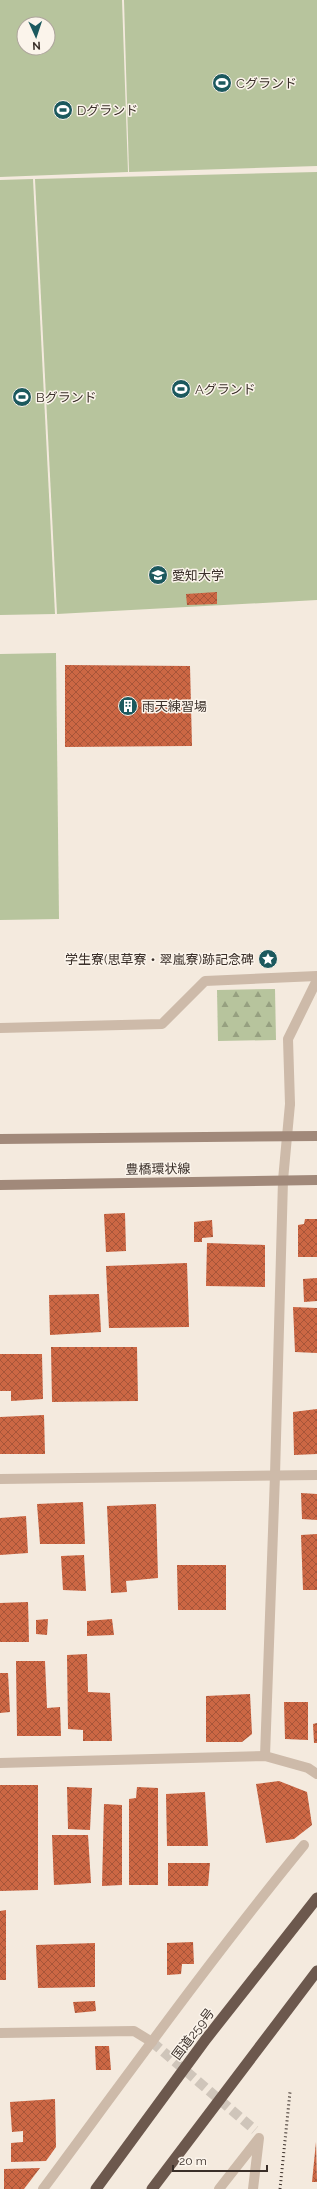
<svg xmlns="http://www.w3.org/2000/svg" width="317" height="2189" font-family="Raleway,'Noto Sans JP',sans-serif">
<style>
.grass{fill:#b7c49d;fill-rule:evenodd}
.forest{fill:url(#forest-firs)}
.building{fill:url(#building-cross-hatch)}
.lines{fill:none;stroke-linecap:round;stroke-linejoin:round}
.minor-tunnel{stroke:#cfc5ba;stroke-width:10;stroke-dasharray:10 5;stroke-linecap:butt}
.service{stroke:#cdbaa9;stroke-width:10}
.minor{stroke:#cdbaa9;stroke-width:10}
.secondary{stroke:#a1897a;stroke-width:10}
.trunk{stroke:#6c584d;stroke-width:11}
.rail{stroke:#3a2f29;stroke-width:3;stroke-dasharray:1 3;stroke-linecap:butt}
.labels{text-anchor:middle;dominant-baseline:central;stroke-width:3;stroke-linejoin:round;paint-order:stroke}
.poi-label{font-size:13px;fill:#3a2f29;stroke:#fbf4eb;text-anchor:start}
.street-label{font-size:13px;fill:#3a2f29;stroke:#fbf4eb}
</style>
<defs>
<pattern id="forest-firs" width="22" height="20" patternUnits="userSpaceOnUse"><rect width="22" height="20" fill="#b7c49d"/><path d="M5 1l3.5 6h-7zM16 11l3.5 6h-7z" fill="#96a080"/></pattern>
<pattern id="building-cross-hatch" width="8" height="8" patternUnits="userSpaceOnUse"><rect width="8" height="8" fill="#cc6744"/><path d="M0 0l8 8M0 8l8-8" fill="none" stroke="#a75539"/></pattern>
</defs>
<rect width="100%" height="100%" fill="#f4eade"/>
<g class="grass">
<path d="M 0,0 L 122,0 L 128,172 L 0,177 ZM 24,24 L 48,24 L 48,48 L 24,48 Z"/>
<polygon points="124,0 317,0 317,166 129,172"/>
<polygon points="317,172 317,600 57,614 35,179"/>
<polygon points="33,179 55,614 0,615 0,180"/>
<polygon points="56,653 59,919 0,920 0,654"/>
</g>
<polygon class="forest" points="275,989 276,1040 218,1041 217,990"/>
<g class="building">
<polygon points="217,592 217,604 187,605 186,594"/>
<polygon points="65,665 190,666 192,746 65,747"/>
<polygon points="125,1213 126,1251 106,1252 104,1214"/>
<polygon points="305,1219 317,1219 317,1257 298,1257 298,1225 304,1224"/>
<polygon points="212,1220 213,1237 202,1238 202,1242 194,1242 194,1222"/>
<polygon points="207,1243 265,1245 265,1287 206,1286"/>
<polygon points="187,1263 189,1327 109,1328 106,1266"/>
<polygon points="317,1278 317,1301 304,1302 303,1279"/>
<polygon points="99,1294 101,1332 50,1335 49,1295"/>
<polygon points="293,1307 317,1308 317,1353 295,1352"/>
<polygon points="51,1347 137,1347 138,1401 52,1402"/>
<polygon points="0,1354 42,1354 43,1399 11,1401 11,1391 0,1391"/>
<polygon points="317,1409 317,1454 294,1455 293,1412"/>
<polygon points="44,1415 45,1454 0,1454 0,1417"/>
<polygon points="301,1493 317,1494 317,1520 302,1519"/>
<polygon points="83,1502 85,1544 40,1544 37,1504"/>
<polygon points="156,1504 158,1578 126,1581 127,1592 111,1593 107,1506"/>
<polygon points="26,1516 28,1553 0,1555 0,1518"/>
<polygon points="317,1534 317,1590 303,1590 301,1535"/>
<polygon points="84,1555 86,1591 63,1590 61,1556"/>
<polygon points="177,1565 226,1565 226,1610 178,1610"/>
<polygon points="28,1602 29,1642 0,1642 0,1603"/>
<polygon points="48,1619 47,1635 36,1634 36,1620"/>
<polygon points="112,1619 114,1635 87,1636 87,1621"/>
<polygon points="87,1654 88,1692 110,1693 112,1741 83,1741 83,1730 68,1729 67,1655"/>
<polygon points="16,1661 45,1661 47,1708 60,1707 61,1736 17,1736"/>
<polygon points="0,1673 8,1673 10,1712 0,1713"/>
<polygon points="250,1694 252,1734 242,1742 206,1742 206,1696"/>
<polygon points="284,1702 308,1702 308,1740 285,1739"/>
<polygon points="317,1723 317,1743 314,1743 313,1724"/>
<polygon points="279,1781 307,1792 312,1825 294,1839 266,1843 256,1784"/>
<polygon points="0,1785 38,1785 38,1890 0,1891"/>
<polygon points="67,1787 92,1788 90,1830 68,1829"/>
<polygon points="137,1787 158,1788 158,1885 129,1885 129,1799 136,1798"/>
<polygon points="205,1792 208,1846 167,1846 166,1794"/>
<polygon points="104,1804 122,1805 122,1885 102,1886"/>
<polygon points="52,1835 88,1835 91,1883 54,1885"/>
<polygon points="168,1863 210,1863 208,1886 168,1886"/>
<polygon points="6,1910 6,1980 0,1980 0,1911"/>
<polygon points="193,1942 194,1964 182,1964 181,1974 167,1975 167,1943"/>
<polygon points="95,1943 95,1987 38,1988 36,1945"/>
<polygon points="95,2001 96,2011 75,2013 73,2002"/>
<polygon points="95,2046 109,2046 111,2070 96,2070"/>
<polygon points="55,2099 56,2147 46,2161 11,2162 11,2143 23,2142 23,2131 12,2132 10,2102"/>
<polygon points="316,2142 317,2182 312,2182"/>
<polygon points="40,2168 24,2189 4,2189 4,2169"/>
</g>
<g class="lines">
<polyline class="minor-tunnel" points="152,2042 255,2130"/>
<g class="service">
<polyline points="0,1028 162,1024 205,981 317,976"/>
<polyline points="290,1104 288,1039 317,980"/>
</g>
<g class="minor">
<polyline points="0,1479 317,1475"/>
<polyline points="265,1756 275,1475 283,1180 290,1104"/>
<polyline points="0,1763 265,1756 308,1768 317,1774"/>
<polyline points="0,2033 134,2031 152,2042"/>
<path d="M 43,2189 C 129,2073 213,1956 304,1845"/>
<polyline points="219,2189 259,2138 253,2189"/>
</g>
<g class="secondary">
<polyline points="0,1139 317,1136"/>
<polyline points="0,1185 317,1180"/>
</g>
<g class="trunk">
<polyline points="96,2189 206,2039 317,1898"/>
<polyline points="152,2189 317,1971"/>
</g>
<polyline class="rail" points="280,2189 290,2092"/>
</g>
<defs>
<symbol id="stadium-disc" viewBox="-11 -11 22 22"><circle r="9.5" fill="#1c595e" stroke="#fbf4eb"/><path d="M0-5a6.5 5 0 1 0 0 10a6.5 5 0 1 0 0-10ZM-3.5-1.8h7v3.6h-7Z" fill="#fff"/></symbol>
<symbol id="university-disc" viewBox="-11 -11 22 22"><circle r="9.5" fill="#1c595e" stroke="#fbf4eb"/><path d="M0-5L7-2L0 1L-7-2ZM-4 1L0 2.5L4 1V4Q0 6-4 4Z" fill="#fff"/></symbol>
<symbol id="building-disc" viewBox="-11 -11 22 22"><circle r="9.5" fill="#1c595e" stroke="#fbf4eb"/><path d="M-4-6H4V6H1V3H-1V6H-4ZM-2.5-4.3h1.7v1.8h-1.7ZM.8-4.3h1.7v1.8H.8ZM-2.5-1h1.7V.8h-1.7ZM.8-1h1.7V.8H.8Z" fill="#fff"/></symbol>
<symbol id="sight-disc" viewBox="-11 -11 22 22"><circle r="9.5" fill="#1c595e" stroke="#fbf4eb"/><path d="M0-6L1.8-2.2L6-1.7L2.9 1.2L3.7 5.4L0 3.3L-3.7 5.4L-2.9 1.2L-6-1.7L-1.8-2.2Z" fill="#fff"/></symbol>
</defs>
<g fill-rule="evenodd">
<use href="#stadium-disc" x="211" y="72" width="22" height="22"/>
<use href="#stadium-disc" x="52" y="99" width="22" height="22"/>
<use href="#stadium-disc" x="170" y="378" width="22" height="22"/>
<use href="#stadium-disc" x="11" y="386" width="22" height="22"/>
<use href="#university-disc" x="147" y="564" width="22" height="22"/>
<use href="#building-disc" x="117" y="695" width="22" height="22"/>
<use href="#sight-disc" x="257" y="948" width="22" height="22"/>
</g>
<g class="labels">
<g class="poi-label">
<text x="236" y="83">Cグランド</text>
<text x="77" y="110">Dグランド</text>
<text x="195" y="389">Aグランド</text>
<text x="36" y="397">Bグランド</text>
<text x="172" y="575">愛知大学</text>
<text x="142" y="706">雨天練習場</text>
<text x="254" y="959" text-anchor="end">学生寮(思草寮・翠嵐寮)跡記念碑</text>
</g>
<g class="street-label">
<text transform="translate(158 1169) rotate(-1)">豊橋環状線</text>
<text transform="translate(193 2034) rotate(-53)">国道259号</text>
</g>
</g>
<g transform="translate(36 36) rotate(177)"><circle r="19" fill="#fbf4eb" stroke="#aea59d"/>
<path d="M0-3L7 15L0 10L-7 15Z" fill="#1c595e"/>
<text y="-6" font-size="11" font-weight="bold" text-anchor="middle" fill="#3a2f29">N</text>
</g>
<path d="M173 2165v6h94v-6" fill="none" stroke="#3a2f29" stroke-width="2"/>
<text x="179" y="2165" font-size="12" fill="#3a2f29" stroke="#fbf4eb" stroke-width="3" paint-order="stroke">20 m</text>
</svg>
